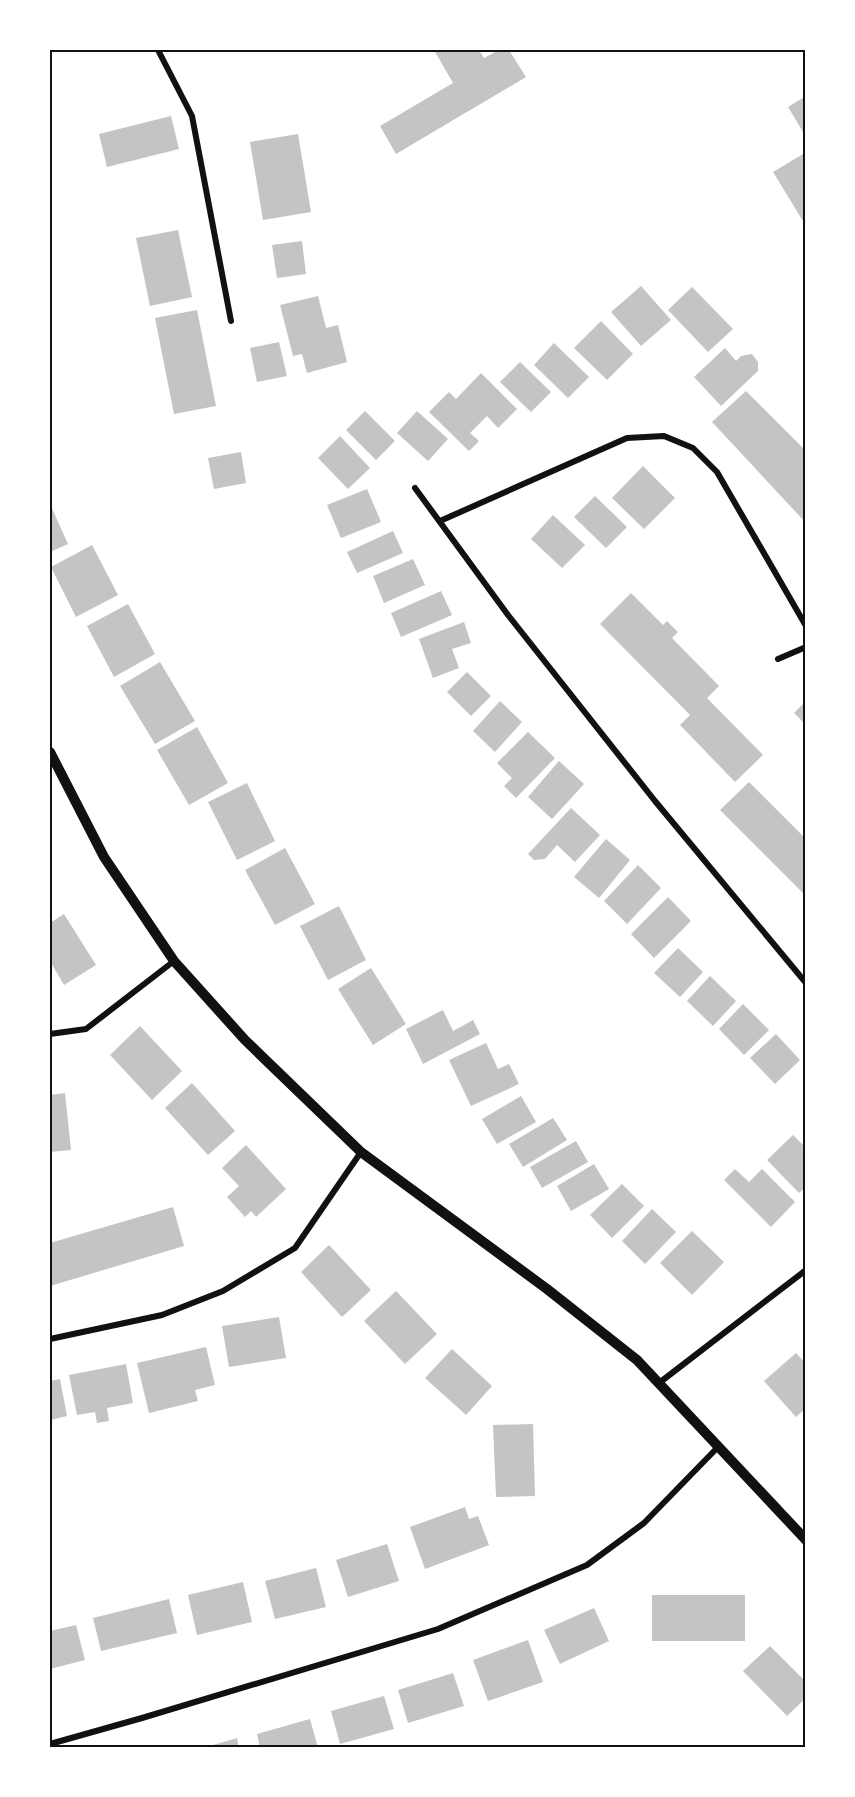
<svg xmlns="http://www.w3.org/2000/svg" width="855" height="1797" font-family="Cabin,sans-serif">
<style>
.building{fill:#c4c4c4}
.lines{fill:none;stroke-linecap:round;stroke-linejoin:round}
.minor{stroke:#111;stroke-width:6}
.tertiary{stroke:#111;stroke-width:10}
.neatline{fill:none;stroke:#111;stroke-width:2}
</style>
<rect width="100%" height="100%" fill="#fff"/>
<g class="building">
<polygon points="434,50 479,50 484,58 499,50 509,50 526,77 396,154 380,126 453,83"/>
<polygon points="806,96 806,137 788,107"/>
<polygon points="171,116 179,149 107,167 99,134"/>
<polygon points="298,134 311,212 263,220 250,142"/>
<polygon points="803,154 806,159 806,226 773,172"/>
<polygon points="178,230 192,297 150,306 136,238"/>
<polygon points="302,241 306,274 277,278 272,245"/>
<polygon points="641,286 671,320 641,346 611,312"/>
<polygon points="692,287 733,329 708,352 668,310"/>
<polygon points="318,296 326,328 338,325 347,362 307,373 302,354 293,356 280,305"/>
<polygon points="197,310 216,406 174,414 155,318"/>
<polygon points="601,321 633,354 607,380 574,348"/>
<polygon points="279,342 287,376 257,382 250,348"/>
<polygon points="554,343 589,377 568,398 534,365"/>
<polygon points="725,348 736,361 741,356 752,354 758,362 758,371 721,406 694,377"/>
<polygon points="520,362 551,392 531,412 500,382"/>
<polygon points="481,373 517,409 498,428 487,416 470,433 479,441 469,451 429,412 449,392 456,399"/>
<polygon points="746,391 806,451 806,523 712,422"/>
<polygon points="365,411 395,441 376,460 346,430"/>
<polygon points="417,411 448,439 428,461 397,433"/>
<polygon points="340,436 370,468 348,489 318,458"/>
<polygon points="241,452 246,483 214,489 208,458"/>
<polygon points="643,466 675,498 644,529 612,498"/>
<polygon points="367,489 381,522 341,538 327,505"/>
<polygon points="595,496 627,527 606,548 574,517"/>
<polygon points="50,504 68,544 50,552"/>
<polygon points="553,515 585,545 562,568 531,539"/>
<polygon points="393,531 403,553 357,573 347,552"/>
<polygon points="92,545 118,595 76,617 51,567"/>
<polygon points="413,559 425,585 384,603 373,576"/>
<polygon points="441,591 452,615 401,637 391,613"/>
<polygon points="631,593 663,625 667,621 678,632 672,638 719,686 707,698 763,755 735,782 680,725 690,715 600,624"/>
<polygon points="128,604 155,654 114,677 87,626"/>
<polygon points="464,622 471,643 452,649 459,668 433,678 419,639"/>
<polygon points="160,662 195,721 155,744 120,686"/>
<polygon points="467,672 491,696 471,716 447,692"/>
<polygon points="500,701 522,722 495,752 473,731"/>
<polygon points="806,701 806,725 794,713"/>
<polygon points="197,727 228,783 189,805 157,750"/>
<polygon points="528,732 555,758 516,798 504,786 512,778 497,763"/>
<polygon points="559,761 584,784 552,819 528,797"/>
<polygon points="749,782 806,839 806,896 720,810"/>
<polygon points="247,783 275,841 237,860 208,802"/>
<polygon points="571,808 600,835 575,862 557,845 545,859 534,860 528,854"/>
<polygon points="606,839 630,860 599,898 574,877"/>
<polygon points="285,848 315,904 275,925 245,870"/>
<polygon points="638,865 661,888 627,924 604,901"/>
<polygon points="668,897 691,921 654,958 631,934"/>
<polygon points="339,906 366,960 328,980 300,926"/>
<polygon points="64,914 96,965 64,985 50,961 50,923"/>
<polygon points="678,948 703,972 680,997 654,973"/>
<polygon points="371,968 406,1024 373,1045 338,989"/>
<polygon points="710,976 736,1001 713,1026 687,1001"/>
<polygon points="743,1004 769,1030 744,1055 719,1029"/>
<polygon points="443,1010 453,1031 473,1020 480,1034 423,1064 406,1029"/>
<polygon points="140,1026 182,1071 152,1100 110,1055"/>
<polygon points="776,1034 800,1060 775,1084 750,1058"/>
<polygon points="486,1043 498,1069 509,1064 519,1084 471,1106 449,1060"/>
<polygon points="192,1083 235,1131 208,1155 165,1108"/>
<polygon points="65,1093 71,1150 50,1152 50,1095"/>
<polygon points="521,1096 536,1122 497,1144 482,1119"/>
<polygon points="553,1118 567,1140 523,1167 509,1144"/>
<polygon points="793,1135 806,1148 806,1187 799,1193 767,1160"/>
<polygon points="576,1141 588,1162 542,1188 530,1167"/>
<polygon points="246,1145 286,1189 256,1217 251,1211 245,1217 227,1197 239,1186 222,1168"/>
<polygon points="594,1164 609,1189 571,1211 557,1186"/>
<polygon points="735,1169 749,1182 762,1169 795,1202 771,1227 724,1180"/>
<polygon points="622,1184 644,1206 612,1238 590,1215"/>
<polygon points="173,1207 184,1246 50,1286 50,1243"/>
<polygon points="652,1209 676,1232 645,1264 622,1241"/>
<polygon points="692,1231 724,1262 692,1295 660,1263"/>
<polygon points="329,1245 371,1290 342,1317 301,1272"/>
<polygon points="396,1291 437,1334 405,1364 364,1321"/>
<polygon points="279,1317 286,1358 229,1367 222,1326"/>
<polygon points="206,1347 215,1385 195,1390 198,1401 149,1413 137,1363"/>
<polygon points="452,1349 492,1386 466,1415 425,1378"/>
<polygon points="796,1353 806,1364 806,1408 796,1417 764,1381"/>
<polygon points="126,1364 133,1403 107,1408 109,1421 97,1423 95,1412 77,1415 69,1375"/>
<polygon points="60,1379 67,1416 50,1420 50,1381"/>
<polygon points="533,1424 535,1496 496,1497 493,1425"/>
<polygon points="465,1507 469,1519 478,1516 489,1545 425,1569 410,1527"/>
<polygon points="387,1544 399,1581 348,1597 336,1560"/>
<polygon points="316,1568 326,1607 275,1619 265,1581"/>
<polygon points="243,1582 252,1622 197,1635 188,1595"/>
<rect x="652" y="1595" width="93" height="46"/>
<polygon points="169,1599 177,1633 101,1651 93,1618"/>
<polygon points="594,1608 609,1641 560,1664 544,1630"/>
<polygon points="76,1625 85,1660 50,1669 50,1631"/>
<polygon points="528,1640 543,1682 488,1701 473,1660"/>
<polygon points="770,1646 806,1682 806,1698 787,1716 743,1671"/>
<polygon points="453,1673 464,1706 408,1723 398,1690"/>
<polygon points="384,1696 394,1729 340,1744 331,1711"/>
<polygon points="310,1719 318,1748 260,1748 257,1734"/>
<polygon points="237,1738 239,1748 206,1748 206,1747"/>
</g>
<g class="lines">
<g class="minor">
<polyline points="158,50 192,116 231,321"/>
<polyline points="415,488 508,615 655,801 806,983"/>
<polyline points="440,521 627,438 664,436 693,448 717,472 806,626"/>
<polyline points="778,659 806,647"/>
<polyline points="50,1034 86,1029 174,961"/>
<polyline points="50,1339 162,1315 223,1291 295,1248 361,1152"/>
<polyline points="659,1383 806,1270"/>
<polyline points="50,1744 142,1718 438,1629 587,1565 644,1523 718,1447"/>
</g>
<polyline class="tertiary" points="50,752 104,857 174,961 245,1040 361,1152 547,1289 637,1360 806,1540"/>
</g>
<rect width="855" height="1797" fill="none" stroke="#ffffff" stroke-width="102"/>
<rect x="51" y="51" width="753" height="1695" class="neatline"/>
</svg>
